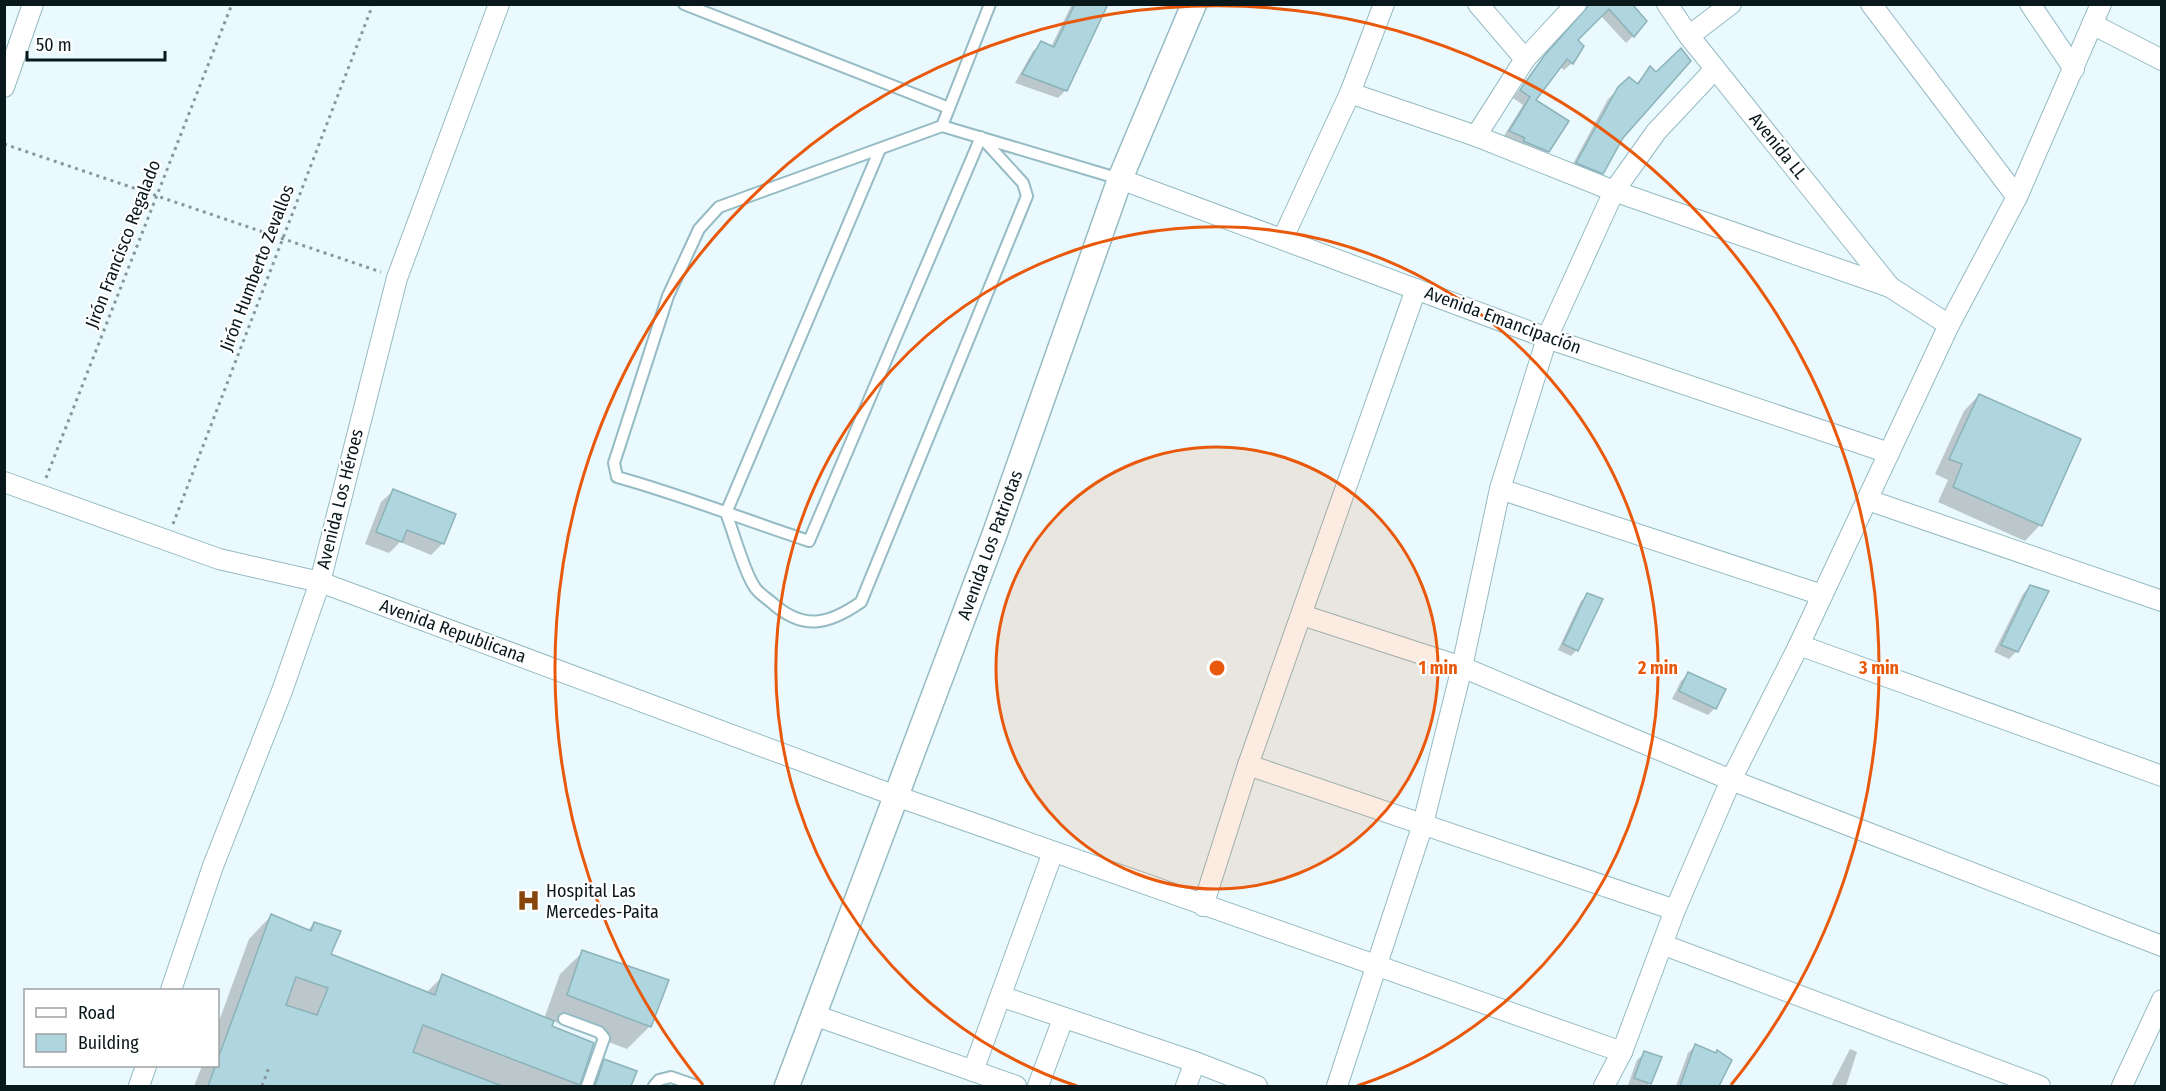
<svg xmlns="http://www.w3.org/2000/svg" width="2166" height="1091" font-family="'Fira Sans Condensed',sans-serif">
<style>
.shadow{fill:#0003}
.building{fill:#afd6df;stroke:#8cb2ba;stroke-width:1.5;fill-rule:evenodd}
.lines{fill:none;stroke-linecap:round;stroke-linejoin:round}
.service-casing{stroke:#95bbc4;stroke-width:14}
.minor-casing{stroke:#95bbc4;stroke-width:22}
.tertiary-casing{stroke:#95bbc4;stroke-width:27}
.path{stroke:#88979b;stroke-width:3;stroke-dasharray:3 4.5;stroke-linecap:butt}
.service{stroke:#fff;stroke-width:10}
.minor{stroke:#fff;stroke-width:20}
.tertiary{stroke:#fff;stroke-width:24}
.ring{fill:none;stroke:#e8590c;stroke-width:3}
.labels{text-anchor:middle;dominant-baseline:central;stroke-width:4.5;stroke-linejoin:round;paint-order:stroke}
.street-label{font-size:18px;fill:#09181b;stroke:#fff}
.poi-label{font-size:18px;fill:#09181b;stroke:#fff;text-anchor:start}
.centre{fill:#e8590c;stroke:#fff;stroke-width:3}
.ring-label{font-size:18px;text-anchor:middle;font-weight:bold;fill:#e8590c;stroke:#fff;stroke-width:4.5;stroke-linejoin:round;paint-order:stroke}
</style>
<rect width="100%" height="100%" fill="#eaf9fd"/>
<g class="shadow">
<polygon points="1072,4 1106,4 1066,90 1058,98 1015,83 1033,51 1042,43 1051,47"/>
<polygon points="1630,4 1633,36 1626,43 1601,16 1576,40 1572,63 1564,70 1559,66 1534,101 1548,151 1540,159 1502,139 1523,105 1513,98 1537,66 1587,10"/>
<polygon points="1650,68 1622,137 1601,173 1592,182 1568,173 1608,99 1629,79 1636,84"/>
<polygon points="1979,395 2079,440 2040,525 2025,541 1938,502 1948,480 1935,474 1964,411"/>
<polygon points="393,491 443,543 431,555 400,542 389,553 365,544 381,502"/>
<polygon points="2030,586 2017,651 2009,659 1994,652 2023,594"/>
<polygon points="1588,595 1577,650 1571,656 1558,650 1581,601"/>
<polygon points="1689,673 1715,708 1708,715 1672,699 1681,681"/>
<polygon points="271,916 307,931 314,923 329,955 426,993 443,976 544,1019 560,974 583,952 650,1026 627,1049 553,1021 551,1027 578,1084 576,1086 194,1086 202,1066 218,1066 218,1024 249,939"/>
<polygon points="1695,1046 1730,1060 1717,1086 1676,1086 1688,1053"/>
<polygon points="1850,1049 1857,1052 1846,1086 1831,1086"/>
<polygon points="1645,1053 1650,1083 1647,1086 1628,1085 1637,1060"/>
<polygon points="605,1061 635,1072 630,1086 581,1086"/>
</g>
<g class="building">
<polygon points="1075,4 1108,4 1067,91 1022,74 1041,41 1054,47"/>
<polygon points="1590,4 1632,4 1647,21 1634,37 1609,9 1578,40 1584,46 1573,64 1567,59 1536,100 1569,121 1549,152 1523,141 1525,138 1509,131 1530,97 1520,90 1544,56"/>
<polygon points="1681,48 1691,61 1623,138 1603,174 1576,163 1618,87 1629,77 1638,84 1650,66 1656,72"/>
<polygon points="1979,394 2081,439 2042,526 1953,487 1962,464 1949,459"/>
<polygon points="393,489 456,514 444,544 407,530 402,542 376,532"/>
<polygon points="2030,585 2049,591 2018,652 2001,645"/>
<polygon points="1587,593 1603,599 1578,651 1563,644"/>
<polygon points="1688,672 1726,689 1716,709 1679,691"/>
<path d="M 271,914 L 311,931 L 314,922 L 341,931 L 331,954 L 435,995 L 442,974 L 554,1021 L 552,1026 L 594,1043 L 580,1085 L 423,1025 L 413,1052 L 502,1086 L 208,1086 ZM 296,977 L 328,988 L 317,1015 L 286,1005 Z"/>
<polygon points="582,950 669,980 651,1027 567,995"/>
<polygon points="1695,1044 1716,1053 1717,1050 1732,1060 1719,1086 1680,1086"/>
<polygon points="1644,1051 1662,1057 1651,1084 1634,1078"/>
<polygon points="604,1059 637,1071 631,1086 595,1086"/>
</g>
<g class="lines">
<defs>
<g id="service">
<polyline points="684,4 949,108"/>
<polyline points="942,126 990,4"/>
<path d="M 880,149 L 726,513 C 734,533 743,569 754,586 C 757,592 765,597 771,602 C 803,631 828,625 861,602 L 1027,196 L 1023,183 L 981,137 L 809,541 C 745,520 682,495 617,477 L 614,463 L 668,296 L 699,229 L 719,207 L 942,126 L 1120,179"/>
<polyline points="564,1019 599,1032 604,1038 587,1086"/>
<polyline points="654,1086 659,1080 671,1077 697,1086"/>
</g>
<g id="minor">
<polyline points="1478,4 1525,59"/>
<polyline points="1667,4 1689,36 1890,287"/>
<polyline points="1871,4 2017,197"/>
<polyline points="2030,4 2074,69"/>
<polyline points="2092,24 2162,60"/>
<polyline points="1689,36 1731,4"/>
<polyline points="4,87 33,4"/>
<polyline points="1350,93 1476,136 1614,191 1890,287 1949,325"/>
<polyline points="1476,136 1525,59 1576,4"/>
<polyline points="1120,179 1547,338 1889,453"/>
<polyline points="1283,238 1350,93 1384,4"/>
<polyline points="4,482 219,559 320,582 896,796 1622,1052"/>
<polyline points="1500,489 1822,595"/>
<polyline points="1868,500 2162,601"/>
<polyline points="1302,615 1462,667 1731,780 2162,946"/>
<polyline points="1799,645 2162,776"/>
<polyline points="1248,765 1675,910"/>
<polyline points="1203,906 1248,765 1416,289"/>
<polyline points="1664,945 2040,1086"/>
<polyline points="171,990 213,866 282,691 320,582 397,278 499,4"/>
<polyline points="1003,997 1195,1062 1257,1086"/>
<polyline points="814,1015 1016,1086"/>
<polyline points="973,1071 1053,852"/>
<polyline points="139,1086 146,1066"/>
<polyline points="1038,1086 1063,1019"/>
<polyline points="1186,1086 1195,1062"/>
<polyline points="1337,1086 1423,824 1462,667 1500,489 1547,338 1614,191 1656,132 1715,69"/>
<polyline points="1604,1086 1622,1052 1675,910 1731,780 1799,645 1949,325 2017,197 2101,4"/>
<polyline points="2122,1086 2162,1000"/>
</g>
<polyline id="tertiary" points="787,1086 995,533 1120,179 1194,4"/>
</defs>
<use href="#service" class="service-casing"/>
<use href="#minor" class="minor-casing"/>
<use href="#tertiary" class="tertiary-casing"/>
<g class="path">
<polyline points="4,144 381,272"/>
<polyline points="46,478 232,4"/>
<polyline points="173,524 373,4"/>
<polyline points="262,1086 270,1065"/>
</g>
<use href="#service" class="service"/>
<use href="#minor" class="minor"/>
<use href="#tertiary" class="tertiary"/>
</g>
<circle cx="1217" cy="668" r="221" fill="#e8590c" fill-opacity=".12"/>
<g class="ring">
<circle cx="1217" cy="668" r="221"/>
<path d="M1077 1086A441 441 0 1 1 1357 1086"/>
<path d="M703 1085A662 662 0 1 1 1731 1085"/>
</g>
<defs>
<symbol id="hospital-bare" viewBox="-9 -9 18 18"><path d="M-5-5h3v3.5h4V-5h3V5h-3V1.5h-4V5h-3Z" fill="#85450d" stroke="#fff" stroke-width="2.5" paint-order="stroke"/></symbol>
</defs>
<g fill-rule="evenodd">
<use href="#hospital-bare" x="512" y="884" width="33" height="33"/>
</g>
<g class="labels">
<g class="street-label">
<text transform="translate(1778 146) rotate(51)">Avenida LL</text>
<text transform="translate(123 244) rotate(-69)">Jirón Francisco Regalado</text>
<text transform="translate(257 268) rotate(-69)">Jirón Humberto Zevallos</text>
<text transform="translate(1503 320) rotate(20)">Avenida Emancipación</text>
<text transform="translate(340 499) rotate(-76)">Avenida Los Héroes</text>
<text transform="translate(990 545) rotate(-70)">Avenida Los Patriotas</text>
<text transform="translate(453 631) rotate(20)">Avenida Republicana</text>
</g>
<g class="poi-label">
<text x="546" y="891">Hospital Las<tspan x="546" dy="21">Mercedes-Paita</tspan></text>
</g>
</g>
<circle cx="1217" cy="668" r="9" class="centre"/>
<g class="ring-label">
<text x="1438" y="674">1 min</text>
<text x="1658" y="674">2 min</text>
<text x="1879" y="674">3 min</text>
</g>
<rect width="2166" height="1091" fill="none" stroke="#09181b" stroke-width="12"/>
<rect x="24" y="989" width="195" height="78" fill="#ffffff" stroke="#9da3a4" stroke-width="1.5"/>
<rect x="36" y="1008" width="30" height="9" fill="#ffffff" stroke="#9da3a4" stroke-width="1.5"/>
<text x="78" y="1019" font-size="18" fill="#09181b">Road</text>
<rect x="36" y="1034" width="30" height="18" fill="#afd6df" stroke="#9da3a4" stroke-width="1.5"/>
<text x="78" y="1049" font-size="18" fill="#09181b">Building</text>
<path d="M27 51v9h138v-9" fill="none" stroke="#09181b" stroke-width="3"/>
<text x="36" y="51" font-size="18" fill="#09181b" stroke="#ffffff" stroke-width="4.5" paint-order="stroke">50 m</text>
</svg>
